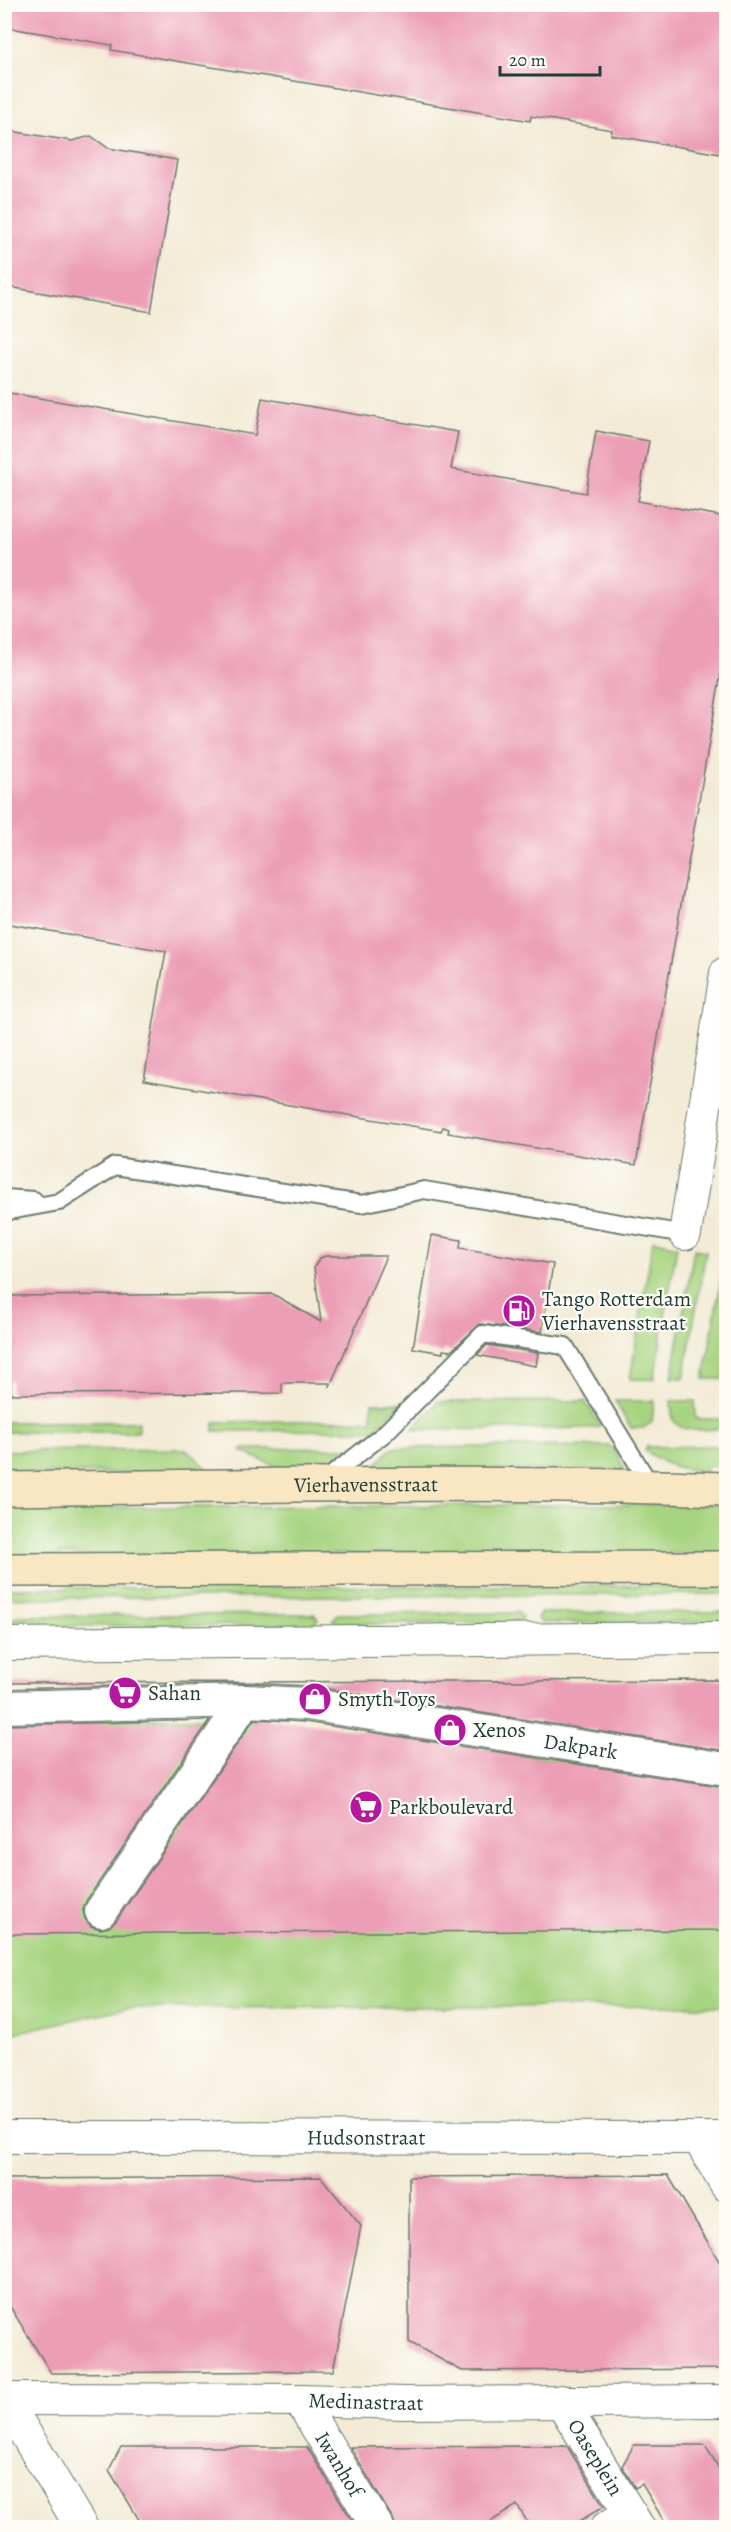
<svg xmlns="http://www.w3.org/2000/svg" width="731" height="2532" font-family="Alegreya,serif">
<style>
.green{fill:#a7d480;stroke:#63885a;stroke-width:1.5}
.building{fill:#ec9eb6}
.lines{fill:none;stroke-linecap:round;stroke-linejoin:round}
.lane-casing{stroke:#697a6d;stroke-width:20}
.street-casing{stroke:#697a6d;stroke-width:34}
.secondary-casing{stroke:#697a6d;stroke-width:36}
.lane{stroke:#fff;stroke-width:16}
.street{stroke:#fff;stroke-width:32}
.secondary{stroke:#f9e7c3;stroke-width:33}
.labels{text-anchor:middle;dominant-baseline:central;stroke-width:4.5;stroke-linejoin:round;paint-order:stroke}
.poi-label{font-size:21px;fill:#1f3d34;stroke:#fdfcf7;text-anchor:start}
.street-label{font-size:21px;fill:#1f3d34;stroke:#fdfcf7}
</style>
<rect width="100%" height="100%" fill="#fdfcf7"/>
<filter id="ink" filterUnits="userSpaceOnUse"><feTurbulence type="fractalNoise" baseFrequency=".0167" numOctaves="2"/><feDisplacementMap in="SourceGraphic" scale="12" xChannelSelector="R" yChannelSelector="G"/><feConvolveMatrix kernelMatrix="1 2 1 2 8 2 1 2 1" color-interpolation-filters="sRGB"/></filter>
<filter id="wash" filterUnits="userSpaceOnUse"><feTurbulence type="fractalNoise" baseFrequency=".008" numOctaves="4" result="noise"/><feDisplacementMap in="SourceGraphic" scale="24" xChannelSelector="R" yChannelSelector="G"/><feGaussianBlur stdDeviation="1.35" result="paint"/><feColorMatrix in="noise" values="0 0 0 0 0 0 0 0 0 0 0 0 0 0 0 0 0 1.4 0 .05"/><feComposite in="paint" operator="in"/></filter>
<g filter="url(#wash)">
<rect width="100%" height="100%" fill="#f3ebd6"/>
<g class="green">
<polygon points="653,1240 677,1246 654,1379 630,1379"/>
<polygon points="694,1249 706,1251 684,1378 672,1378"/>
<polygon points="726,1251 726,1379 704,1379"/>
<polygon points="585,1401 600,1425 598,1428 416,1430 413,1428 438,1402"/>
<polygon points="615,1401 654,1401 652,1422 643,1428 631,1428"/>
<path d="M 671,1401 L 695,1401 L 696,1419 L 726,1419 L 726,1428 C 713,1429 682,1435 674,1421 C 671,1415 672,1407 671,1401 Z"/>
<polygon points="372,1403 402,1403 374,1430 214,1431 214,1422 372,1420"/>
<rect x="5" y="1422" width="133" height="10"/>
<polygon points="610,1446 614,1449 625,1470 371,1470 392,1448"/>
<path d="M 726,1446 L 726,1461 L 706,1468 L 706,1471 C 682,1470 663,1465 645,1450 L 646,1447 Z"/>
<path d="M 348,1448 L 349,1452 C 305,1484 286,1471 241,1451 L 242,1449 Z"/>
<polygon points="186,1449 210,1471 5,1475 4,1451"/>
<polygon points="726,1504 726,1553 5,1555 4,1508"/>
<polygon points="726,1585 726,1594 4,1598 5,1588"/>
<polygon points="726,1612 726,1622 541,1623 537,1618 540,1613"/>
<polygon points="518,1613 522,1617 518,1623 337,1624 333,1620 338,1614"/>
<polygon points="314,1614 318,1619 314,1625 16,1626 12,1620 17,1616"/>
<polygon points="4,1718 246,1718 726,1781 726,2006 126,2008 5,2035"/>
</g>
<g id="blocks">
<g class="building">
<polygon points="4,4 726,4 726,155 611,135 612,130 531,116 530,121 111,50 112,45 4,27"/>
<polygon points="4,130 72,141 91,136 108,148 177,160 151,312 4,286"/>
<polygon points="4,392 255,435 262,398 458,432 451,469 586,493 596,431 649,441 638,501 726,517 726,644 636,1165 448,1133 449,1129 443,1127 441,1131 144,1080 166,951 4,923"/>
<polygon points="432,1235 461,1240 460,1248 553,1264 542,1332 480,1324 451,1351 443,1350 443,1353 413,1348"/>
<polygon points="326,1256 386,1256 330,1386 329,1383 282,1383 282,1393 11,1394 11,1380 4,1382 4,1296 273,1294 321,1322 314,1267 320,1258"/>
<polygon points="487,1345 538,1353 536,1366 477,1355"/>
<polygon points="726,1680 726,1751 308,1686 245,1683 4,1689 4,1683"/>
<polygon points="254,1719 305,1722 726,1787 726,1930 4,1934 4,1725 210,1720 86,1901 83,1910 85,1919 91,1926 100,1929 109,1927 116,1921"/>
<polygon points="668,2175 726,2273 726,2369 462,2371 409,2342 409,2177"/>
<polygon points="321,2177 361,2226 333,2371 51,2373 4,2297 4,2179"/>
<polygon points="634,2445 705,2445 726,2480 726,2528 668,2528 642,2484 635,2488 622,2466"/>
<polygon points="567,2446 604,2506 569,2528 531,2528 517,2505 481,2528 396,2528 393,2519 350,2447"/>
<polygon points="121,2447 307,2447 357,2528 144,2528 109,2470"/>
</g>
</g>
</g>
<g filter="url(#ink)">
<use href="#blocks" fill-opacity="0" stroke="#697a6d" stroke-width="1.5"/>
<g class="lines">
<defs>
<g id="lane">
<polyline points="4,1198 34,1200"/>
<polyline points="4,1212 59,1202 115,1166 362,1204 424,1190 685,1234"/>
<polyline points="324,1481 384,1434 483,1334 565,1346 651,1486"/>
</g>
<g id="street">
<polyline points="685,1234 726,973"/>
<polyline points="4,1644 726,1638"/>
<path id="s1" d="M 4,1707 L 245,1701 L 307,1704 L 726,1769"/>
<polyline points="101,1911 245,1701"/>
<path id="s2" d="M 4,2137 L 726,2138"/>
<polyline points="699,2139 726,2185"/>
<polyline points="4,2398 82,2528"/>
<path id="s3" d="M 6,2399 L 300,2400 L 404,2403 L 726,2401"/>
<path id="s4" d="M 300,2400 L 378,2528"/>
<path id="s5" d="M 561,2401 L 639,2528"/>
<polyline points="606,2528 630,2513"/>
</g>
<g id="secondary">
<path id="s6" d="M 4,1489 C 245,1486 486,1480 726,1489"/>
<polyline points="4,1570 726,1568"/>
</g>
</defs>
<use href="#lane" class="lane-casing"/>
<use href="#street" class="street-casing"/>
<use href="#secondary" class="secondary-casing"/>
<use href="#lane" class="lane"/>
<use href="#street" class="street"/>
<use href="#secondary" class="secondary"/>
</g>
</g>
<defs>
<symbol id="fuel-disc" viewBox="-11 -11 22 22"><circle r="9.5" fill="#b5179e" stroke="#fdfcf7"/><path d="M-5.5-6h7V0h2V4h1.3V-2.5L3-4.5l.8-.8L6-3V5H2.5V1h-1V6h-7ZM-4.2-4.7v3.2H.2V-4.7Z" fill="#fff"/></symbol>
<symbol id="supermarket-disc" viewBox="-11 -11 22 22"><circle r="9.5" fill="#b5179e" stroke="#fdfcf7"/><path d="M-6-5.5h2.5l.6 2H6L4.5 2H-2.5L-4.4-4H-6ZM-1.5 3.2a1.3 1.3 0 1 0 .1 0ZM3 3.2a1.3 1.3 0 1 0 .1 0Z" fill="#fff"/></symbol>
<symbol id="shop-disc" viewBox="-11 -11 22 22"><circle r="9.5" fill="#b5179e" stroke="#fdfcf7"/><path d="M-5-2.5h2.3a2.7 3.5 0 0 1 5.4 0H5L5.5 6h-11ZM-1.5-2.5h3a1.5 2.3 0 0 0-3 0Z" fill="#fff"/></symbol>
</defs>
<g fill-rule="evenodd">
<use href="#fuel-disc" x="500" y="1292" width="38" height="38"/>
<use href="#supermarket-disc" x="106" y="1674" width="38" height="38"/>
<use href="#shop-disc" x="296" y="1680" width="38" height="38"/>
<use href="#shop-disc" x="431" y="1711" width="38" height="38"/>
<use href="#supermarket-disc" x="347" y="1788" width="38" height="38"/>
</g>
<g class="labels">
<g class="poi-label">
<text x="542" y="1299">Tango Rotterdam<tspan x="542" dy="24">Vierhavensstraat</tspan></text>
<text x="148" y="1693">Sahan</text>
<text x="338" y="1699">Smyth Toys</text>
<text x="473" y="1730">Xenos</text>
<text x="389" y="1807">Parkboulevard</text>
</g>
<g class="street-label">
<text stroke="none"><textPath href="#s6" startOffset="362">Vierhavensstraat</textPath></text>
<text stroke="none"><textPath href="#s1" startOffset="580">Dakpark</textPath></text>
<text stroke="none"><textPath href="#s2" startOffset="362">Hudsonstraat</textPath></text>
<text stroke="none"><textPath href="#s3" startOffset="360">Medinastraat</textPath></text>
<text stroke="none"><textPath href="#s5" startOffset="66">Oaseplein</textPath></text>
<text stroke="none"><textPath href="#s4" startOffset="75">Iwanhof</textPath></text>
</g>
</g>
<rect width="731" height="2532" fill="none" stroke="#fdfcf7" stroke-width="24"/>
<path d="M500 66v9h100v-9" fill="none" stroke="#1f3d34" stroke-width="3"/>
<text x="509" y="66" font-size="18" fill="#1f3d34" stroke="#fdfcf7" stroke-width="4.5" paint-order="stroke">20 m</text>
</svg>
